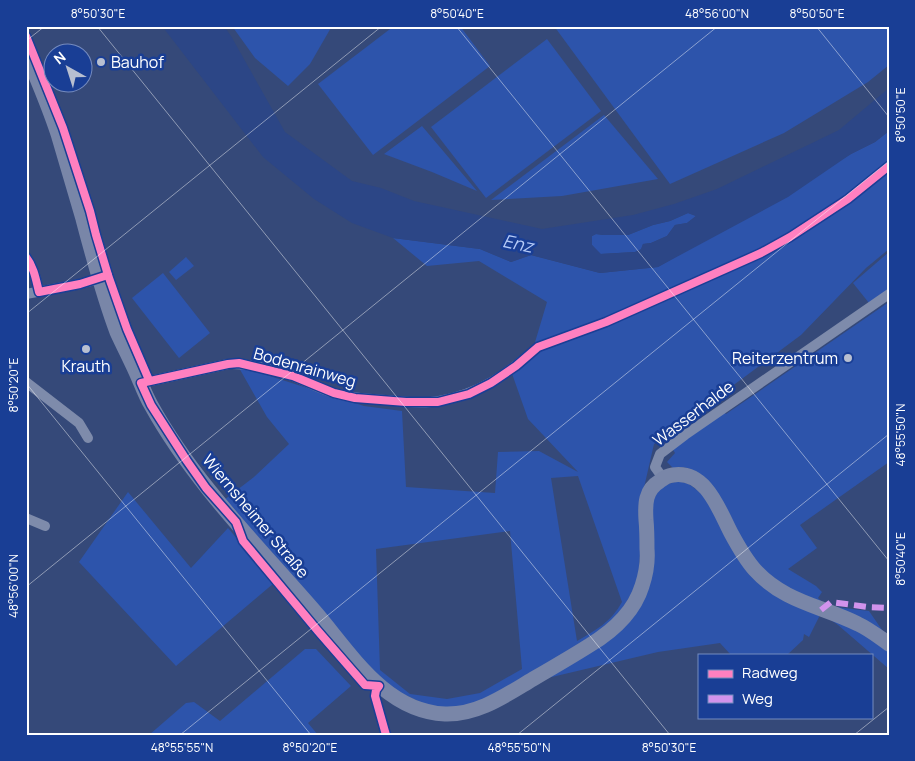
<svg xmlns="http://www.w3.org/2000/svg" width="915" height="761" font-family="Manrope,sans-serif">
<style>
.green{fill:#2d54ab;fill-rule:evenodd}
.water{fill:#2c4686;fill-rule:evenodd}
.lines{fill:none;stroke-linecap:round;stroke-linejoin:round}
.street{stroke:#7e8bab;stroke-width:10}
.secondary{stroke:#7986a8;stroke-width:15}
.quiet{stroke:#d193ec;stroke-width:6;stroke-dasharray:12 6;stroke-linecap:butt}
.cycleway-casing{stroke:#193e95;stroke-width:11}
.cycleway{stroke:#ff80c0;stroke-width:8}
.ticks{fill:none;stroke:#fff;stroke-width:1;stroke-opacity:0.45}
.poi-dot{fill:#b8bfd0;stroke:#193e95;stroke-width:2}
.labels{text-anchor:middle;dominant-baseline:central;stroke-width:5;stroke-linejoin:round;paint-order:stroke}
.poi-label{font-size:16px;fill:#fff;stroke:#193e95;text-anchor:start}
.street-label{font-size:16px;fill:#fff;stroke:#193e95}
.water-label{font-size:18px;font-style:italic;fill:#b6cbf7;stroke:#193e95}
.neatline{fill:none;stroke:#fff;stroke-width:2}
.ticks-label{font-size:12px;text-anchor:middle;fill:#fff}
</style>
<rect width="100%" height="100%" fill="#354979"/>
<g class="green">
<polygon points="232,26 332,26 310,64 288,86 255,58"/>
<polygon points="394,26 460,26 490,66 373,155 318,84"/>
<polygon points="554,26 889,26 889,65 868,82 784,133 670,184"/>
<polygon points="547,39 601,111 486,198 431,127"/>
<polygon points="604,115 658,179 562,196 491,200"/>
<polygon points="422,126 477,191 432,172 384,154"/>
<path d="M 889,131 L 889,249 L 866,268 L 801,335 L 654,444 L 643,492 L 642,523 L 638,585 L 612,623 L 504,692 L 463,707 L 431,707 L 386,686 L 224,500 L 254,477 L 289,444 L 267,417 L 238,366 L 364,406 L 402,411 L 406,487 L 495,493 L 498,452 L 539,451 L 578,472 L 528,419 L 510,368 L 533,349 L 547,302 L 479,261 L 427,266 L 393,238 L 480,249 L 511,262 L 531,255 L 600,273 L 658,267 L 851,154 L 875,142 ZM 578,476 L 622,602 C 611,622 596,630 577,641 L 551,478 ZM 510,531 L 522,669 L 480,693 L 447,699 L 410,694 L 380,670 L 376,549 Z"/>
<polygon points="688,213 696,216 687,223 675,225 667,236 651,243 643,244 641,250 635,252 600,254 592,245 592,236 596,234 603,235 628,235 653,225 670,221"/>
<polygon points="889,252 889,290 869,303 853,283"/>
<polygon points="186,257 194,266 176,280 169,272"/>
<polygon points="163,273 210,333 179,358 132,298"/>
<path d="M 889,302 L 889,462 L 800,525 L 817,548 L 788,569 L 816,586 L 822,592 L 818,598 L 822,602 L 798,596 L 759,568 L 700,474 C 691,469 683,465 674,469 L 667,462 L 675,453 L 672,448 L 723,411 L 726,414 Z"/>
<path d="M 675,482 L 682,482 L 689,484 L 706,497 L 745,564 L 850,625 L 889,650 L 889,669 L 838,625 L 821,613 L 809,637 L 804,634 L 803,640 L 787,655 L 731,655 L 720,643 L 658,652 L 539,680 L 635,608 L 652,504 C 657,491 660,486 675,482 Z"/>
<polygon points="128,492 191,568 228,528 274,583 176,666 79,562"/>
<polygon points="836,607 869,611 889,640"/>
<polygon points="305,649 316,649 351,686 308,723 318,735 149,735 186,703 194,702 220,721"/>
</g>
<path class="water" d="M 162,26 L 224,26 L 231,36 L 285,132 L 352,181 L 381,188 L 414,201 L 542,229 L 633,215 L 674,204 L 717,189 L 839,130 L 889,88 L 889,131 L 875,142 L 851,154 L 788,197 L 658,267 L 600,273 L 531,255 L 511,262 L 480,249 L 393,238 L 352,223 L 314,199 L 263,157 ZM 688,213 L 696,216 L 687,223 L 675,225 L 667,236 L 651,243 L 643,244 L 641,249 L 635,252 L 601,254 L 592,245 L 592,236 L 596,234 L 603,235 L 628,235 L 653,225 L 670,221 Z"/>
<g class="lines">
<g class="street">
<path d="M 26,257 C 34,267 36,280 39,292"/>
<polyline points="26,294 80,284 99,279"/>
<polyline points="26,382 79,423 88,438"/>
<path d="M 141,383 L 228,364 C 247,363 278,370 295,377 C 308,382 320,389 334,393 C 351,398 369,399 386,400 C 403,402 423,404 439,401 C 479,394 508,374 538,347"/>
<polyline points="663,478 655,467 660,454 685,435 889,294"/>
<polyline points="26,518 45,526"/>
</g>
<path class="secondary" d="M 26,52 C 37,79 49,106 58,134 C 66,162 75,191 83,219 C 93,257 103,295 117,332 C 123,345 130,359 136,372 C 141,383 145,395 151,405 C 194,483 258,546 316,613 C 351,654 385,711 445,714 C 478,715 506,695 533,679 C 552,668 571,657 590,645 C 613,631 634,612 642,586 C 646,574 648,561 647,549 C 647,539 647,530 646,520 C 645,504 645,490 660,481 C 665,477 667,476 673,475 C 706,470 719,510 731,533 C 738,546 745,559 755,570 C 784,602 822,606 858,624 C 869,629 879,637 889,644"/>
<polyline class="quiet" points="821,610 831,602 868,607 889,608"/>
<defs>
<g id="cycleway">
<polyline points="26,36 63,128 90,211 96,235 108,275 127,329 149,380"/>
<path d="M 26,257 C 34,267 36,280 39,292 L 80,284 L 108,275"/>
<polyline points="386,735 375,696 376,690 379,686 365,685 318,631 243,541 236,522 206,488 187,461 151,405 141,383 228,364 239,363 293,376 334,393 355,398 406,402 438,402 469,394 491,383 516,366 538,347 606,322 761,253 790,237 848,199 889,166"/>
</g>
</defs>
<use href="#cycleway" class="cycleway-casing"/>
<use href="#cycleway" class="cycleway"/>
</g>
<path class="ticks" d="M 97,26 L 670,735M 456,26 L 889,561M 816,26 L 889,117M 26,41 L 45,26M 26,314 L 382,26M 26,383 L 311,735M 26,587 L 718,26M 180,735 L 889,161M 517,735 L 889,434M 854,735 L 889,707"/>
<g class="poi-dot">
<circle cx="101" cy="62" r="5"/>
<circle cx="86" cy="349" r="5"/>
<circle cx="848" cy="358" r="5"/>
</g>
<g class="labels">
<g class="poi-label">
<text x="111" y="62">Bauhof</text>
<text x="838" y="358" text-anchor="end">Reiterzentrum</text>
<text x="86" y="366" text-anchor="middle">Krauth</text>
</g>
<g class="street-label">
<text transform="translate(305 367) rotate(16)">Bodenrainweg</text>
<text transform="translate(693 413) rotate(-37)">Wasserhalde</text>
<text transform="translate(256 516) rotate(50)">Wiernsheimer Straße</text>
</g>
<g class="water-label">
<text transform="translate(518 243) rotate(12)">Enz</text>
</g>
</g>
<rect width="915" height="761" fill="none" stroke="#193e95" stroke-width="55"/>
<rect x="698" y="654" width="175" height="65" fill="#193e95" stroke="#758bbf"/>
<rect x="708" y="670" width="25" height="8" fill="#ff80c0" stroke="#758bbf"/>
<text x="742" y="678" font-size="15" fill="#ffffff">Radweg</text>
<rect x="708" y="695" width="25" height="8" fill="#d193ec" stroke="#758bbf"/>
<text x="742" y="704" font-size="15" fill="#ffffff">Weg</text>
<g transform="translate(68 68) rotate(321)"><circle r="24" fill="#193e95" stroke="#758bbf"/>
<path d="M0-4L9 19L0 12L-9 19Z" fill="#b8bfd0"/>
<text y="-8" font-size="14" font-weight="bold" text-anchor="middle" fill="#ffffff">N</text>
</g>
<rect x="28" y="28" width="860" height="706" class="neatline"/>
<g class="ticks-label">
<text x="98" y="18">8°50'30"E</text>
<text x="457" y="18">8°50'40"E</text>
<text x="717" y="18">48°56'00"N</text>
<text x="817" y="18">8°50'50"E</text>
<text transform="translate(901 115) rotate(-90)" y="4">8°50'50"E</text>
<text transform="translate(14 385) rotate(-90)" y="4">8°50'20"E</text>
<text transform="translate(901 435) rotate(-90)" y="4">48°55'50"N</text>
<text transform="translate(901 559) rotate(-90)" y="4">8°50'40"E</text>
<text transform="translate(14 586) rotate(-90)" y="4">48°56'00"N</text>
<text x="182" y="752">48°55'55"N</text>
<text x="310" y="752">8°50'20"E</text>
<text x="519" y="752">48°55'50"N</text>
<text x="669" y="752">8°50'30"E</text>
</g>
</svg>
